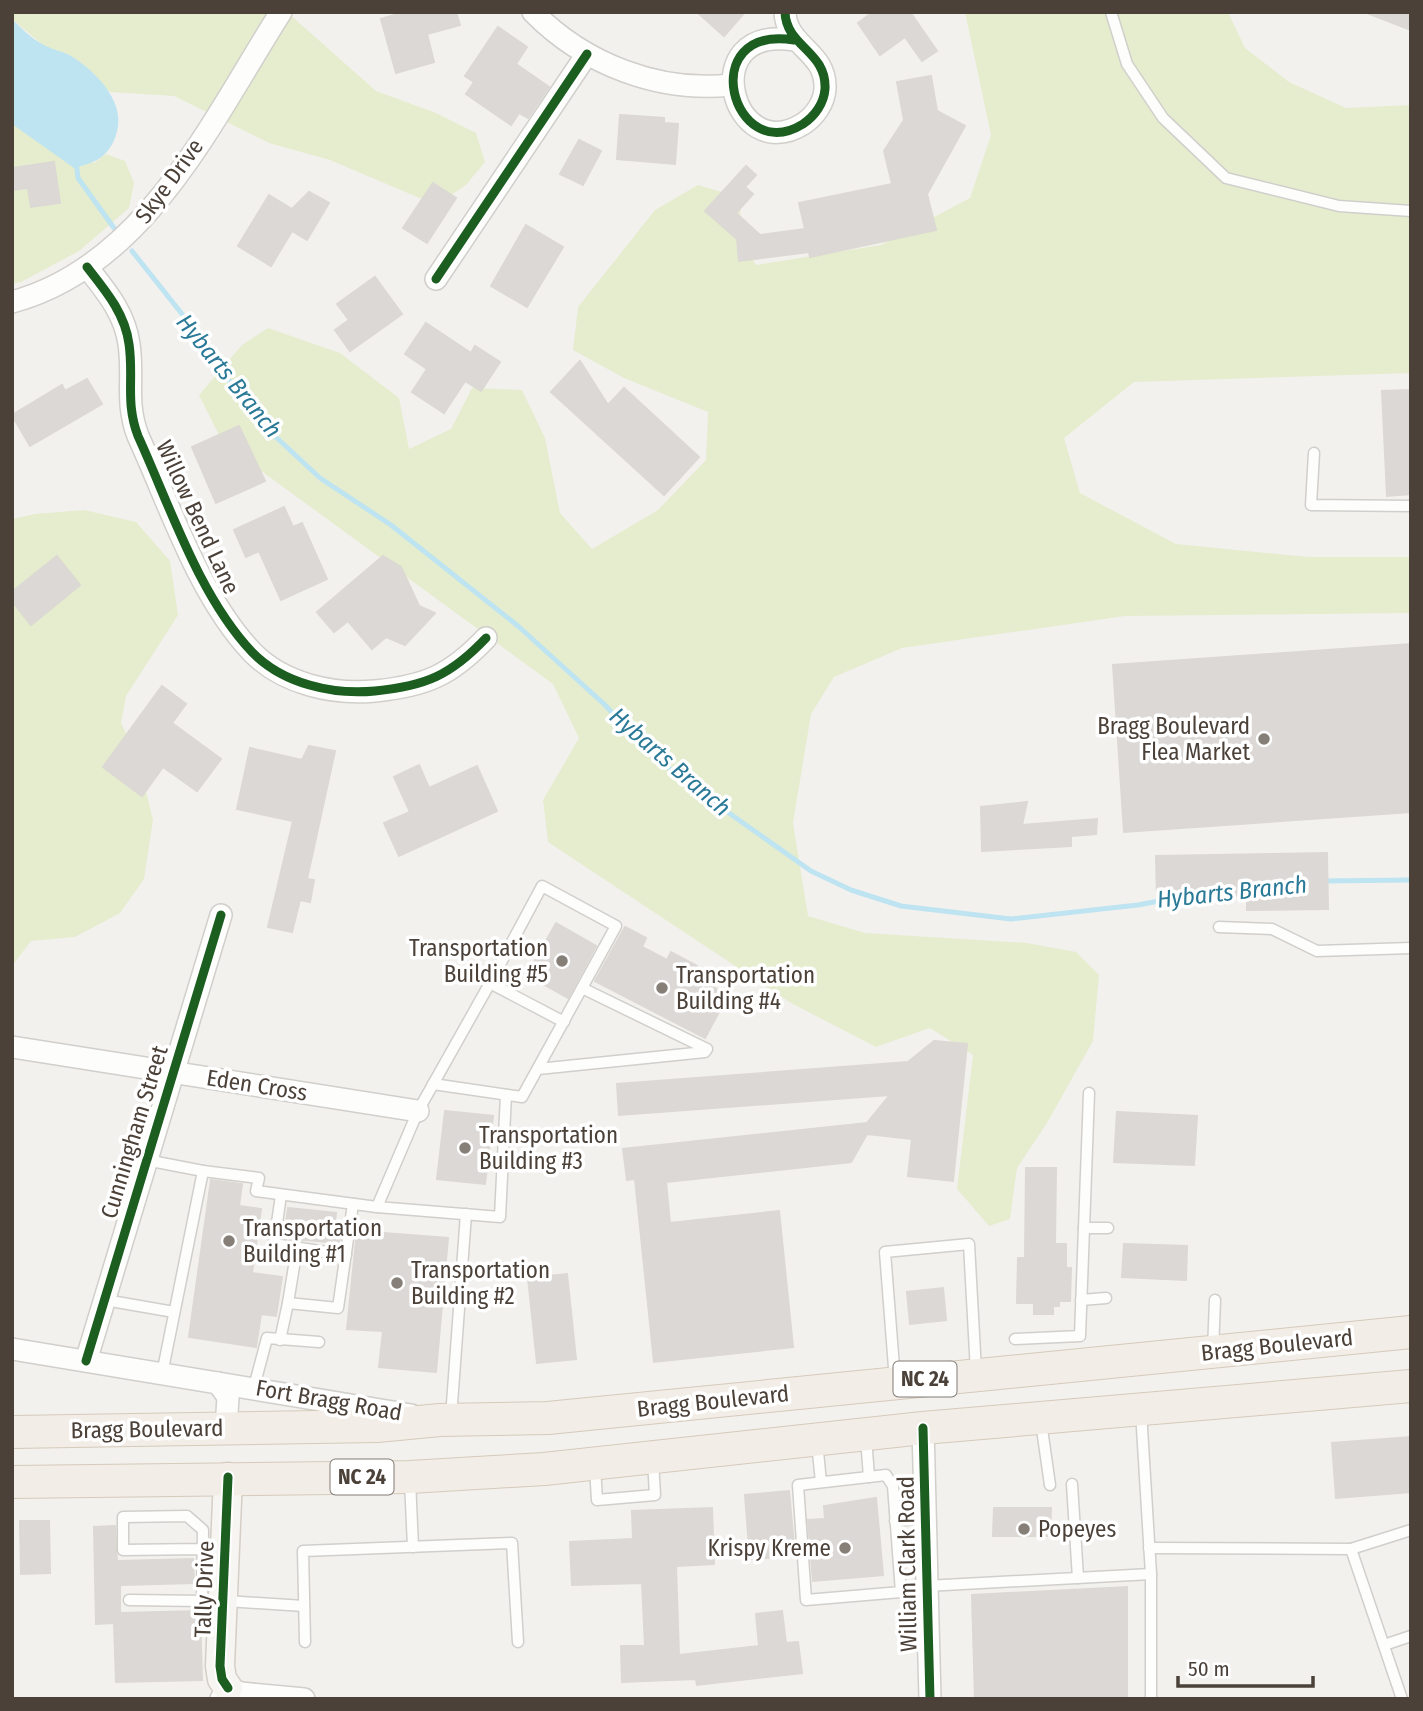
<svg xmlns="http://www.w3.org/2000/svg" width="1423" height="1711" font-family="'Fira Sans Condensed',sans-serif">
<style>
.green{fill:#e5edce}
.water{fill:#bee4f1}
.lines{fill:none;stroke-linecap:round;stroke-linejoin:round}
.stream{stroke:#bee4f1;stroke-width:5}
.building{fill:#dcd8d5;stroke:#dcd8d4;stroke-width:2}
.lane-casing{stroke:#d1cfcb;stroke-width:13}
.street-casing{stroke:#d1cfcb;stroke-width:24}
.secondary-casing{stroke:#d4cec6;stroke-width:31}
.primary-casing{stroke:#d5cabb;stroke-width:34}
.lane{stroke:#fdfdfc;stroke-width:10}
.street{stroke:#fdfdfc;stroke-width:21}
.secondary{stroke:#f7f5f1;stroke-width:28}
.primary{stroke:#f2ede6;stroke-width:32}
.cycleway-casing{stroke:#fff;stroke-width:13}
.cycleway{stroke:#1b5e20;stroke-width:9}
.poi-dot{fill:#867f78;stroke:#fff;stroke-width:2.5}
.labels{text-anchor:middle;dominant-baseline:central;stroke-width:7;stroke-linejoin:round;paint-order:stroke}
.shield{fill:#fff;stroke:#817a74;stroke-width:2}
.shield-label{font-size:21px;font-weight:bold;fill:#4b4139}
.street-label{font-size:23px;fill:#4b4139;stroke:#fff}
.poi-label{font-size:23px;fill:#4b4139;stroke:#fff;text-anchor:start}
.water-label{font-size:24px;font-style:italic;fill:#297997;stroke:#fff}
</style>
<rect width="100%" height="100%" fill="#f3f1ee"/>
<g class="green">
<polygon points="12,12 287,12 376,91 436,113 476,133 485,162 466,185 436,205 330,160 269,143 174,96 110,92 71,56 44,46 12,19"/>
<polygon points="965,12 1228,12 1245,48 1289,82 1346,108 1411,105 1411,373 1134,382 1064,438 1080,493 1176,544 1309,557 1411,557 1411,613 1125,616 902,648 834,677 811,714 793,823 808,916 865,933 1027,943 1076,952 1099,975 1093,1041 1047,1123 1017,1168 1010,1219 989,1226 957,1189 973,1055 930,1028 876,1047 791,1003 548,842 543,800 579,738 553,684 223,443 199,395 242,345 268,328 340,353 399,398 409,449 451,429 472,388 522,390 545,438 560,513 592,549 658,510 706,460 708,412 624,378 573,350 578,307 655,210 698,185 742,198 738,236 756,265 881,245 970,198 991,135"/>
<polygon points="12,124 94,163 106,154 125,161 134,183 129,208 79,251 21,282 12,284"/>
<polygon points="84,510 136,522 170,561 178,615 126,696 121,723 138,759 153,820 144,879 120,913 75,937 31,941 12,966 12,519 35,514"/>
</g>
<path class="water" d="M 12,19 C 22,29 33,40 46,46 C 53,50 63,51 71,56 C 98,73 129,105 115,138 C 107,158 94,163 74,168 L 12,124 Z"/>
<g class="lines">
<g class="stream">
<polyline points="76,161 78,178 114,228"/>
<polyline points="132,251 186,319 206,351 264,426 320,478 391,525 518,626 604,704 649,752 695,789 811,871 851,890 901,906 1011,919 1138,905 1185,896"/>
<polyline points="1323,881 1411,880"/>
</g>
</g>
<g class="building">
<polygon points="405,12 456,12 460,25 427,34 434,62 396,73 381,19"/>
<polygon points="697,12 745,12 724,36"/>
<polygon points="873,12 910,12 937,51 922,61 905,37 880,55 858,23"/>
<polygon points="1367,12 1411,12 1411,30 1367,13"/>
<polygon points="498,27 527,47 516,64 549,87 528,118 519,113 511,125 466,94 474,82 465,76"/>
<polygon points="931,76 937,111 965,126 927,194 936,230 810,257 809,252 739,261 737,239 705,211 746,166 756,175 745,187 753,194 736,213 760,235 805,229 799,203 892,184 884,151 904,120 897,82"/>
<polygon points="620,115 664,118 664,123 678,124 675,164 617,159"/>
<polygon points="579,140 601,151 583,185 560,174"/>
<polygon points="54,162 60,203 31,207 28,188 12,190 12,168"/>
<polygon points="433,183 456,198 427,243 403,228"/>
<polygon points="309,192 329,203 307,240 292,231 271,266 238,246 269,195 292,209"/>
<polygon points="526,225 563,247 527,307 491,286"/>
<polygon points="375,277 402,314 350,351 335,330 349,320 337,304"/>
<polygon points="426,323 471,353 475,346 500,362 481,391 465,381 444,413 412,392 427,369 405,354"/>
<polygon points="580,361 608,405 624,388 699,457 664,495 551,392"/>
<polygon points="87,379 102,404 30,446 12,415 62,385 65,391"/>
<polygon points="1411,390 1411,494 1387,496 1382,391"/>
<polygon points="239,426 265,481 216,503 192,447"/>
<polygon points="284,507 293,527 302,523 327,579 281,600 259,551 246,557 234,530"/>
<polygon points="57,556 80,585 31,625 12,601 12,592"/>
<polygon points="383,556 401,567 419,606 435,613 405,645 386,637 372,649 348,621 334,632 317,612"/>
<polygon points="1411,644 1411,812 1124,832 1113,665"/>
<polygon points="162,686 186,704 172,723 221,759 197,791 163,767 142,796 103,767"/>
<polygon points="309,746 335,751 307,879 314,880 310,902 300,900 292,932 268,927 293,821 237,809 250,748 302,760"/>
<polygon points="419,765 429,788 477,766 497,811 399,856 384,823 410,812 394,777"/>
<polygon points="1027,802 1022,825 1097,819 1096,834 1071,836 1071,846 982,851 981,807"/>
<polygon points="1327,853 1328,909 1247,910 1247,895 1157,897 1156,856"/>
<polygon points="556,923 596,946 568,998 527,975"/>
<polygon points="625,927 646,938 642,947 667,960 671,952 697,966 692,976 728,995 705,1038 595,981"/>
<polygon points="934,1041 967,1044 953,1181 908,1176 912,1139 867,1134 851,1162 666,1182 670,1223 779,1211 793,1347 654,1362 635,1179 627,1180 623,1149 867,1123 890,1095 619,1115 617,1084 908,1062"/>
<polygon points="445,1111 493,1116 485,1184 437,1179"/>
<polygon points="1117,1112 1197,1116 1194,1165 1114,1162"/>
<polygon points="1026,1168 1056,1168 1055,1244 1066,1244 1066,1268 1071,1268 1070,1301 1059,1301 1059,1306 1053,1306 1053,1314 1034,1314 1034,1303 1017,1303 1018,1258 1025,1258"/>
<polygon points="211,1180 242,1184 239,1206 261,1209 252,1273 282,1277 276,1316 261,1314 256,1347 189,1337"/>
<polygon points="288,1208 336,1213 334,1230 341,1230 339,1243 284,1238"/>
<polygon points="357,1231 448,1238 436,1372 379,1367 383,1331 347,1329"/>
<polygon points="1124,1244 1187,1246 1186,1280 1122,1277"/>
<polygon points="567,1274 576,1359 537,1363 528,1278"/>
<polygon points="943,1288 946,1320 910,1324 907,1292"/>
<polygon points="1411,1437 1411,1492 1336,1498 1332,1443"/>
<polygon points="789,1491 795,1556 750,1559 745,1495"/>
<polygon points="876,1498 883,1575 813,1581 808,1520 825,1519 824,1506"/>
<polygon points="712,1508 714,1564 676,1566 679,1655 759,1646 756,1614 782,1611 786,1643 798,1642 802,1673 697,1685 696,1679 622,1682 621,1646 645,1646 642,1583 572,1585 570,1542 633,1539 632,1511"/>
<polygon points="994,1508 1051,1508 1050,1536 993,1536"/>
<polygon points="20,1521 49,1521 50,1573 21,1574"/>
<polygon points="115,1526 117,1561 193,1559 194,1583 120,1585 120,1613 200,1611 202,1680 116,1682 114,1623 96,1624 94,1527"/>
<polygon points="1127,1587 1127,1699 975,1699 972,1595"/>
</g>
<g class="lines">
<defs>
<g id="lane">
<polyline points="1111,12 1127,64 1163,118 1226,178 1339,206 1411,211"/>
<polyline points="1314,453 1311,505 1411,506"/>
<polyline points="1219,927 1272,929 1317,951 1411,948"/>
<polyline points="538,1069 705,1052 707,1049 582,988"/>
<polyline points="433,1084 522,1097 616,926 542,886 490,983 564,1022"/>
<polyline points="146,1160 203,1171 162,1374"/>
<polyline points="203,1171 259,1178 256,1191 377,1207 418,1111 490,983"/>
<polyline points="281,1195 274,1244 346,1255"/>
<polyline points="377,1207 500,1217 506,1095"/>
<polyline points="1084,1228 1108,1228"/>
<polyline points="105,1300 174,1312"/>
<polyline points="1081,1300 1106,1298"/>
<polyline points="288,1303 297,1248"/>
<polyline points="1015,1339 1080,1336 1089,1093"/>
<polyline points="280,1340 288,1303 338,1308 353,1204"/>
<polyline points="1213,1350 1215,1300"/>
<polyline points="895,1380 885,1252 969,1244 976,1371"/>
<polyline points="254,1387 267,1338 319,1342"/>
<polyline points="1141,1412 1151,1574 1151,1699"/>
<polyline points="451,1417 466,1214"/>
<polyline points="1041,1422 1050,1485"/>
<polyline points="866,1438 869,1477"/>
<polyline points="817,1442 821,1482"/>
<polyline points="595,1467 597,1500 655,1495 653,1460"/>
<polygon points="886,1475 893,1486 901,1592 806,1600 798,1485"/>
<polyline points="410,1480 413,1547"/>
<polyline points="1072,1484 1078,1578"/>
<polyline points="895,1521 924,1518"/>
<polyline points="1149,1548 1351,1549 1402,1699"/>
<polyline points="1351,1549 1411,1530"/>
<polyline points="926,1586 1151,1574"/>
<polyline points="129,1600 202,1601 203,1530 187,1516 123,1517 123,1550 202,1549"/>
<polyline points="226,1601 304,1606"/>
<polyline points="305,1642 303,1551 512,1543 518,1642"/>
<polyline points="1384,1645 1411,1636"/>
</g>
<g id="street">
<path d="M 533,12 C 584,64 659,93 731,85"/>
<path d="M 785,12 C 786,47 827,51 825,89 C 824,103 815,116 803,124 C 732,168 694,24 794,40"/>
<path d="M 87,267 C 105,290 125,313 129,344 C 134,378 125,402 138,436 C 170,506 199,596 252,652 C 283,684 333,695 375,691 C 426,686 451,675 486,638"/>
<polyline points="436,279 587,54"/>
<path d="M 12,302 C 146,266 212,120 281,12"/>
<polyline points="12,1047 418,1111"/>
<polyline points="12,1349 411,1415"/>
<polyline points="86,1361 221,915"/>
<polyline points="218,1383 228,1397 226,1428"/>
<polyline points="923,1428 930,1699"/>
<polyline points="221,1699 228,1688 241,1693 304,1699"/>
</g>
<polyline id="secondary" points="228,1688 222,1679 220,1666 228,1477"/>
<g id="primary">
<polyline points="12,1432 377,1426 440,1420 548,1418 1411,1332"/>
<polyline points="12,1482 410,1477 544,1469 923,1428 1411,1386"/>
</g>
</defs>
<use href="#lane" class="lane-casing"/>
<use href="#street" class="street-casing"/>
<use href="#secondary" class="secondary-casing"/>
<use href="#primary" class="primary-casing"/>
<use href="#lane" class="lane"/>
<use href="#street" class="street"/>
<use href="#secondary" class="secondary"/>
<use href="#primary" class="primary"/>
<defs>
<g id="cycleway">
<path d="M 785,12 C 786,47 827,51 825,89 C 824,103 815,116 803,124 C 732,168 694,24 794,40"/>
<path d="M 87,267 C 105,290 125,313 129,344 C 134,378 125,402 138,436 C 170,506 199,596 252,652 C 283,684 333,695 375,691 C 426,686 451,675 486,638"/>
<polyline points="436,279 587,54"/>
<polyline points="86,1361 221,915"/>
<polyline points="923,1428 930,1699"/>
<polyline points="228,1688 222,1679 220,1666 228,1477"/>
</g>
</defs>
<use href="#cycleway" class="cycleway-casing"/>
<use href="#cycleway" class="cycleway"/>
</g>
<g class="poi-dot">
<circle cx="1264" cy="739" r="7"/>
<circle cx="562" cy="961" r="7"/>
<circle cx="662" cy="988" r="7"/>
<circle cx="465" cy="1148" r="7"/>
<circle cx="229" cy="1241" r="7"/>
<circle cx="397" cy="1283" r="7"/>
<circle cx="1024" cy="1529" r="7"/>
<circle cx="845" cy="1548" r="7"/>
</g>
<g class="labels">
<g class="shield">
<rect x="893.5" y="1361.5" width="63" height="35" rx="5"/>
<rect x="330.5" y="1459.5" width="63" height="35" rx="5"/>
</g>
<g class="shield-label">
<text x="925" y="1379">NC 24</text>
<text x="362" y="1477">NC 24</text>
</g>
<g class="street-label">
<text transform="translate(169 181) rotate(-54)">Skye Drive</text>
<text transform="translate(198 517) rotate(65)">Willow Bend Lane</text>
<text transform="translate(257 1085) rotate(9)">Eden Cross</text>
<text transform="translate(134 1132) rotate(-73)">Cunningham Street</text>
<text transform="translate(1277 1345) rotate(-6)">Bragg Boulevard</text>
<text transform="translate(329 1400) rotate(10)">Fort Bragg Road</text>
<text transform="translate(713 1401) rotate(-6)">Bragg Boulevard</text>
<text transform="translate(147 1429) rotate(-1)">Bragg Boulevard</text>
<text transform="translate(907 1564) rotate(-91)">William Clark Road</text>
<text transform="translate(204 1589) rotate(-88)">Tally Drive</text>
</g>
<g class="poi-label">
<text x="1250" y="726" text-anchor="end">Bragg Boulevard<tspan x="1250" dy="26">Flea Market</tspan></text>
<text x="548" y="948" text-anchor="end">Transportation<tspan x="548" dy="26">Building #5</tspan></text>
<text x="676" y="975">Transportation<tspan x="676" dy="26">Building #4</tspan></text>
<text x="479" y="1135">Transportation<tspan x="479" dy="26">Building #3</tspan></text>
<text x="243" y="1228">Transportation<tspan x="243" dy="26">Building #1</tspan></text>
<text x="411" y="1270">Transportation<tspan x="411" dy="26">Building #2</tspan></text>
<text x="1038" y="1529">Popeyes</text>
<text x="831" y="1548" text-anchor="end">Krispy Kreme</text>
</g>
<g class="water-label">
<text transform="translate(229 376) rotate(51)">Hybarts Branch</text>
<text transform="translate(670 762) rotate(41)">Hybarts Branch</text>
<text transform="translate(1232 892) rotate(-6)">Hybarts Branch</text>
</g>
</g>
<rect width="1423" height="1711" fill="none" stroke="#4b4139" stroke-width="28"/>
<path d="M1178 1676v10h135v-10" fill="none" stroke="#4b4139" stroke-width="3.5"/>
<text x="1188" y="1676" font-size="21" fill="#4b4139" stroke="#ffffff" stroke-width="5" paint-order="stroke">50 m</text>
</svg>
